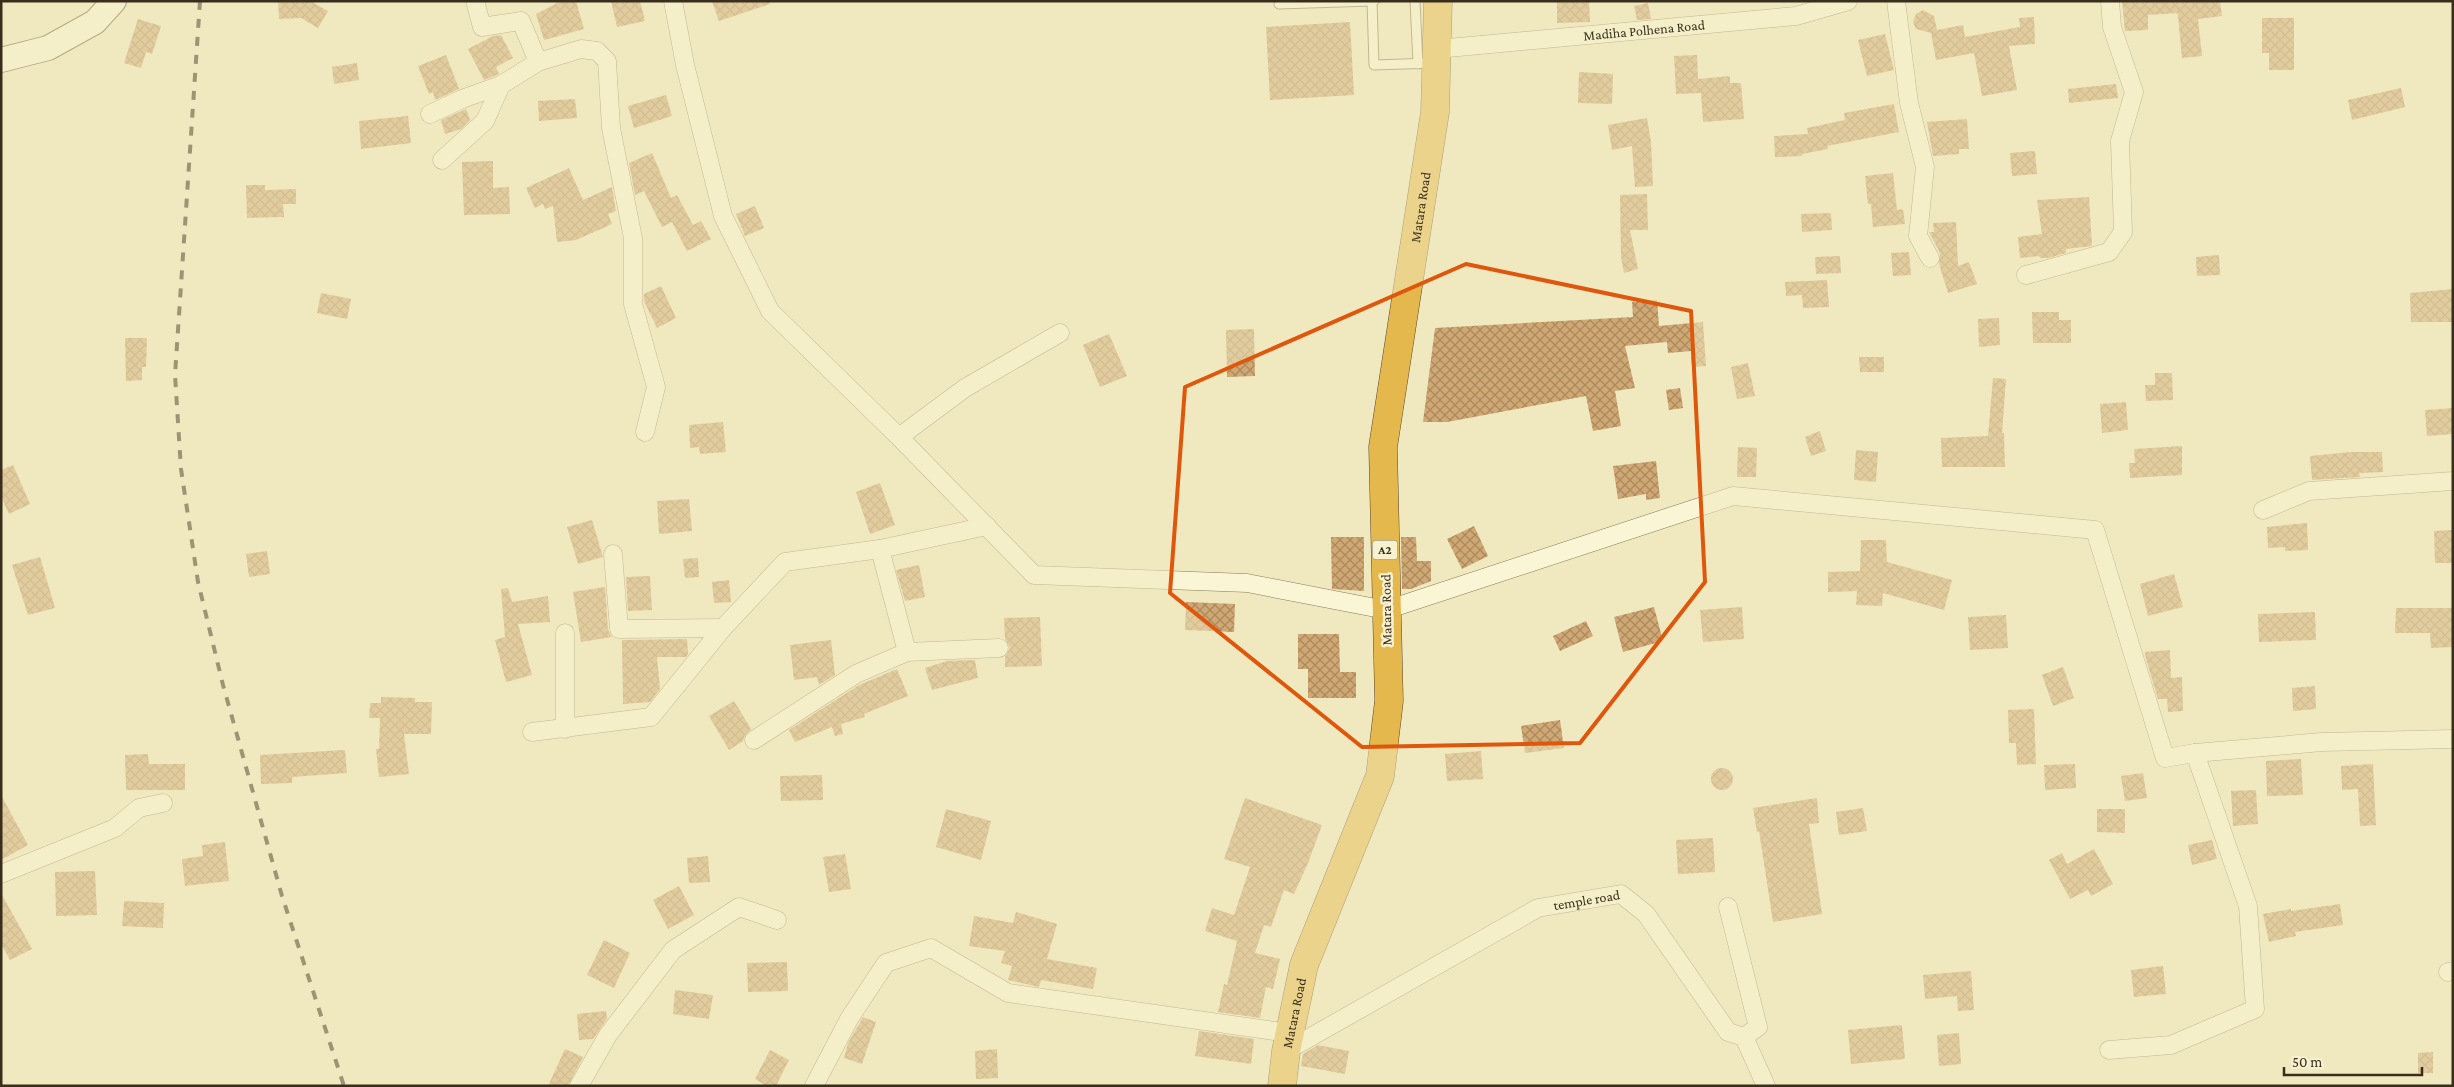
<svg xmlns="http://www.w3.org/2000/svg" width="2454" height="1087" font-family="'Crimson Pro',serif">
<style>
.building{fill:url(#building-cross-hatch)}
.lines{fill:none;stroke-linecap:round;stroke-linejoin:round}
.lane-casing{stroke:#8a7a57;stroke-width:11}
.street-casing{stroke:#8a7a57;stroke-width:19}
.secondary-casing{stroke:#6c5a3b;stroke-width:26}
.highway-casing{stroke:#57472c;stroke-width:29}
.lane{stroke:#faf5d4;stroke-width:9}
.street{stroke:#faf5d4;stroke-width:18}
.secondary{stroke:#faf5d4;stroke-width:24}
.highway{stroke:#e4b84c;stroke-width:28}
.rail{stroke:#392e1c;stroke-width:4;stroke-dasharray:9 9;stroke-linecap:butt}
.marked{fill:none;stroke:#df570d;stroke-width:4;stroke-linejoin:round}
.labels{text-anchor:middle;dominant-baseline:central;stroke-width:5;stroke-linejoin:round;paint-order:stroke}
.shield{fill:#f7f1d0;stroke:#726852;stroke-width:1}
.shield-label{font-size:12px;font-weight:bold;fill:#392e1c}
.street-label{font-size:14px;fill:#392e1c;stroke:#f7f1d0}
</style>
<defs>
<pattern id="building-cross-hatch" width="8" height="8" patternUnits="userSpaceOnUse" patternTransform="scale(1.25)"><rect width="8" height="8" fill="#d0a874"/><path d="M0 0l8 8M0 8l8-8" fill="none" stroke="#aa895e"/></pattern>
</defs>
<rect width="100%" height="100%" fill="#f0e9c0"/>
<g class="building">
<polygon points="278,1 310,1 328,11 318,28 301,18 279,19"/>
<polygon points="561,1 576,1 584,29 544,40 536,14"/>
<polygon points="611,1 640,1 645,21 617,27"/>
<polygon points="712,1 770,1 770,4 719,21"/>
<polygon points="1557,1 1589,1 1590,22 1557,23"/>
<polygon points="2122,1 2220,1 2222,16 2198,19 2202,56 2182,58 2177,6 2178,13 2148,15 2148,30 2125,31"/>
<polygon points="1648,3 1651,19 1637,20 1634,6"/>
<polygon points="1923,10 1934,16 1937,30 1963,25 1965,37 2020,27 2019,18 2034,17 2035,44 2009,46 2017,90 1982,96 1974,53 1936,60 1931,33 1916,29 1913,22 1916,14"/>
<polygon points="2262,18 2294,18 2294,70 2269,70 2269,53 2262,53"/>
<polygon points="138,19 161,26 152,54 146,52 141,68 124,63"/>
<polygon points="1350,22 1354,95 1270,100 1266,27"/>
<polygon points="1885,34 1894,70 1867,76 1858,40"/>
<polygon points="501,35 513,58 496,67 499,74 484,80 468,49 493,36"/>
<polygon points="446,55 459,89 435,100 433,92 429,94 418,66"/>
<polygon points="1697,55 1698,79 1730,76 1730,83 1741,83 1744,119 1703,122 1701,93 1676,94 1674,56"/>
<polygon points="357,63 359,80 334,84 332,67"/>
<polygon points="1579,72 1613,74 1612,104 1578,103"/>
<polygon points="2116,84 2118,98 2069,103 2068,89"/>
<polygon points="2401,88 2405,107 2352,120 2348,100"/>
<polygon points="666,95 672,116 634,128 628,106"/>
<polygon points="575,99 577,118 539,121 538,101"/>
<polygon points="1894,104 1899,132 1827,146 1828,149 1802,154 1802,156 1775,157 1774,136 1808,134 1807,128 1845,120 1844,113"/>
<polygon points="466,109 470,120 461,129 445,134 441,120"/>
<polygon points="408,116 411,143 361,149 359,121"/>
<polygon points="1647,118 1651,142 1653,186 1635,187 1632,146 1612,150 1608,125"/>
<polygon points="1967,119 1969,149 1959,149 1959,154 1933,156 1927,122"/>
<polygon points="2035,151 2037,174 2012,176 2010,153"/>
<polygon points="652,153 671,198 677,195 693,225 701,221 711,239 687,251 672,222 662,227 644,191 635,195 629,163"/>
<polygon points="493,161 493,188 509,187 510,214 464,215 462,162"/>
<polygon points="569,168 583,200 612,187 616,211 608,214 612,224 576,240 557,242 553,206 545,209 543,204 535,208 526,188"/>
<polygon points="1893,173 1897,210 1903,209 1905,224 1873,227 1871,204 1868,204 1865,176"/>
<polygon points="246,185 265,185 265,190 296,189 296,204 283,204 284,217 247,218"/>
<polygon points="1647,194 1648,230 1630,230 1638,269 1624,273 1621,257 1620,195"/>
<polygon points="2089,197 2092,246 2066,249 2066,253 2049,258 2040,258 2039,256 2020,258 2018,237 2042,234 2037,200"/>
<polygon points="755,206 764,228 745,236 736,214"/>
<polygon points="1831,213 1832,230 1802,232 1801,214"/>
<polygon points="1956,222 1958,266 1969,262 1977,284 1948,293 1939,264 1940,253 1929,232 1934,232 1933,223"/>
<polygon points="1909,252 1911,275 1893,276 1891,253"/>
<polygon points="2219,255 2220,275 2197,276 2196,257"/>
<polygon points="1840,256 1841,273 1816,274 1815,257"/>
<polygon points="1827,280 1829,307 1803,308 1802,295 1786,296 1785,282"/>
<polygon points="661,286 676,318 657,328 644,301 644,294"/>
<polygon points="2453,289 2453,322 2411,322 2410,293"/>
<polygon points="321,293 351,299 347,319 317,313"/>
<polygon points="1657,300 1659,326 1703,322 1706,366 1692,367 1691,351 1668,353 1667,342 1625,346 1635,388 1615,391 1621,426 1593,431 1586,396 1447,422 1423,422 1435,328 1633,317 1632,302"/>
<polygon points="2032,312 2059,312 2059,320 2071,320 2071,343 2033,343"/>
<polygon points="1999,318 2000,345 1979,347 1978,319"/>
<polygon points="1254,329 1255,376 1227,377 1226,330"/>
<polygon points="1109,334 1127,376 1100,387 1083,345"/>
<polygon points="125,338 147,338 146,367 142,367 142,380 126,381"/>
<polygon points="1859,357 1884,357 1884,372 1860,372"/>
<polygon points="1748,363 1755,396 1737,399 1731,367"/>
<polygon points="2155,373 2172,373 2173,400 2146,401 2145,385 2155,385"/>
<polygon points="1993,378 2006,379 2002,433 2004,433 2005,467 1942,467 1941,438 1988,436"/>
<polygon points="1680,388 1683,408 1669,410 1666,390"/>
<polygon points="2126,402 2128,430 2102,433 2100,404"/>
<polygon points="2453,408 2453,434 2427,436 2425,410"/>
<polygon points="723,422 726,452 700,454 699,447 690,448 689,425"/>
<polygon points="1820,431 1826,451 1811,456 1805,437"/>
<polygon points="2182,446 2182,475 2130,478 2129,463 2135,463 2134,449"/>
<polygon points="1738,447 1757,448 1756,477 1737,477"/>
<polygon points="1856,450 1878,452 1876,482 1854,480"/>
<polygon points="2352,452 2382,452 2383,472 2359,473 2360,477 2312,480 2310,456"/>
<polygon points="1656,461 1660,498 1646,500 1646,494 1618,499 1613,466"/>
<polygon points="13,465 30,504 9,514 1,497 1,470"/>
<polygon points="880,483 895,525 870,534 856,492"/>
<polygon points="689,499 692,531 659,534 657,501"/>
<polygon points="592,520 603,557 578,564 567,527"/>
<polygon points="2307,523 2308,550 2285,551 2285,547 2268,548 2267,527"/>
<polygon points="1474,526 1488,556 1462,569 1447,539"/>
<polygon points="2452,530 2453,563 2435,563 2434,531"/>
<polygon points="1331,537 1364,537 1364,591 1332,589"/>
<polygon points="1401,537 1416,537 1417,561 1431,561 1431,581 1411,589 1402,589"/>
<polygon points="1861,540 1886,540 1887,562 1952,580 1944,610 1883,593 1882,606 1856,605 1857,591 1828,592 1828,572 1860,571"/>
<polygon points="267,551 270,574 249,577 246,554"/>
<polygon points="40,557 55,608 28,615 12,565"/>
<polygon points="698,558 699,577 685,578 683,559"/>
<polygon points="919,565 925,597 905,601 896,570"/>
<polygon points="2174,574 2183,607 2148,616 2140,584"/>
<polygon points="650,576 652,610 628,611 626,577"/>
<polygon points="729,580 731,602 714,603 712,582"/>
<polygon points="605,587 608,630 612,637 581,642 573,592"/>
<polygon points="508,588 512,602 548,596 550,622 518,624 532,675 506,682 495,640 505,637 501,589"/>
<polygon points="1186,602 1235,604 1234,632 1185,630"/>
<polygon points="1654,607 1663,641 1623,652 1614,617"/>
<polygon points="1742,607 1744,639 1703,642 1700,610"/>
<polygon points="2396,608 2453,608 2453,647 2431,648 2430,633 2395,633"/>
<polygon points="2315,612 2316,640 2259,642 2258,614"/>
<polygon points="2006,615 2008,648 1970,650 1968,617"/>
<polygon points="1040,617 1042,666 1005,667 1005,657 1010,648 1005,639 1004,618"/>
<polygon points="1586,621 1593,636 1560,651 1553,636"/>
<polygon points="1298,634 1339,634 1340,672 1356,672 1356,698 1308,698 1308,669 1298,669"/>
<polygon points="687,639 688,654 686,657 657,657 660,689 650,702 623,704 622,640"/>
<polygon points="831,640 835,675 819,685 817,677 794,680 790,645"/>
<polygon points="2170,650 2171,678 2182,677 2183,711 2168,712 2167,699 2158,699 2146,659 2145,652"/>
<polygon points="975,660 978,678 932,690 925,668 947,661"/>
<polygon points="2063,667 2074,698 2053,706 2042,675"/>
<polygon points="897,669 908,696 864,714 865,717 841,724 843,734 835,736 832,727 795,742 789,730 859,685"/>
<polygon points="2315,686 2316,709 2293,711 2292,688"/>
<polygon points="381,697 415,698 415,702 432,702 431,734 404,734 409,774 379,777 376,749 379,749 380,718 369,718 370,703 381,703"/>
<polygon points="734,701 751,729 745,735 743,741 729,750 709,716"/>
<polygon points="2034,709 2036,764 2017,765 2016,743 2009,743 2008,710"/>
<polygon points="1560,720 1564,748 1525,753 1521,726"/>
<polygon points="345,750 347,773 292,777 292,783 261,784 260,755"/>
<polygon points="1481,751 1483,779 1447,781 1445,754"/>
<polygon points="148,754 149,764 185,764 185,790 126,790 125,755"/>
<polygon points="2301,759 2303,795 2267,796 2266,761"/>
<polygon points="2075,764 2076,788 2045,790 2044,765"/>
<polygon points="2373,764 2376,825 2360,826 2358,789 2342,790 2341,766"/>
<circle cx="1722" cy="779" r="11"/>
<polygon points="2143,773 2147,798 2125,801 2121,776"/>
<polygon points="822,775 823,800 781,801 780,776"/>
<polygon points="2256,790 2258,824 2233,826 2231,791"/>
<polygon points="1,795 28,845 1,860"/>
<polygon points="1245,798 1322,825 1308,863 1294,894 1284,890 1271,927 1264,925 1255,953 1280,959 1273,989 1266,987 1260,1018 1218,1012 1224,984 1227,985 1237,941 1205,931 1212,908 1234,915 1250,867 1224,859"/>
<polygon points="1817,798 1819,823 1809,824 1822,914 1773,922 1759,831 1757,832 1753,808"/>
<polygon points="1863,808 1867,831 1839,835 1836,812"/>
<polygon points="946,809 991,821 981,860 936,847"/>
<polygon points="2097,809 2125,809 2125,833 2097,832"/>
<polygon points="1713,838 1715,872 1678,874 1676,840"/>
<polygon points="2212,840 2217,859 2192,865 2188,845"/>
<polygon points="225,842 229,881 185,886 182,859 203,856 202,845"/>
<polygon points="2094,849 2113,884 2091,896 2088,890 2070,899 2049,860 2062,853 2067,864"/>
<polygon points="845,854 851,889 829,892 823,857"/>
<polygon points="708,856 710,882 689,883 687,858"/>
<polygon points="95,871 97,915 56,916 55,872"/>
<polygon points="679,886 694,915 668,929 653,900"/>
<polygon points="1,893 32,949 10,960 1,944"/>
<polygon points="124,901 164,903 163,928 122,926"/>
<polygon points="2340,904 2343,925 2295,932 2296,936 2269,942 2263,914 2291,909 2291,911"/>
<polygon points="1016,912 1057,924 1047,959 1097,968 1093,989 1041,980 1039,987 1008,980 1012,966 1001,963 1005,951 969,946 974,916 1013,923"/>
<polygon points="604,940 630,953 614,988 587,975"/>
<polygon points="787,962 788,991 748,992 747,963"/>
<polygon points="2163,966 2166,994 2134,997 2131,970"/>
<polygon points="1971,971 1974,1010 1958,1011 1957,996 1925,999 1923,975"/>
<polygon points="675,990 713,995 709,1019 673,1014"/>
<polygon points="606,1011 607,1019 593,1039 579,1040 577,1014"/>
<polygon points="863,1017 876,1022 862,1064 844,1058 848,1043"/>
<polygon points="1902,1025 1905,1059 1851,1064 1848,1030"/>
<polygon points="1199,1031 1254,1039 1251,1064 1195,1056"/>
<polygon points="1959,1033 1961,1064 1939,1066 1937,1035"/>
<polygon points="1318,1045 1349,1051 1345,1074 1301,1066 1303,1054"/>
<polygon points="565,1049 583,1057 568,1086 548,1086"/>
<polygon points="997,1049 998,1078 976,1079 975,1051"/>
<polygon points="770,1050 789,1060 776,1086 767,1086 755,1079"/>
<polygon points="2433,1052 2433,1073 2418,1073 2418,1053"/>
</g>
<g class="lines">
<defs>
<g id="lane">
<polyline points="1374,1 1372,1 1374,65 1433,63"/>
<polyline points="1415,1 1418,64"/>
<polyline points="1279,4 1372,1"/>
</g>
<g id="street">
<polyline points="475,1 482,27 521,21 538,62 581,49 597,51 607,61 611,128 633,238 633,304 656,387 645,432"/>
<polyline points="673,1 685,65 723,216 770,311 899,437 1034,575 1247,583 1386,610 1733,496 2095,530 2165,758 2195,753 2248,906 2255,1009 2171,1045 2109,1050"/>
<polyline points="1896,1 1909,103 1925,167 1918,236 1930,258"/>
<path id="s1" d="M 1437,49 L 1796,16 L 1848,1"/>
<polyline points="430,114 462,99 501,85"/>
<polyline points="442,160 485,121 501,85 538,62"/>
<polyline points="2026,275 2109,252 2123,232 2120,141 2134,92 2112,27 2110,1"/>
<polyline points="899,437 965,388 1060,333"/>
<polyline points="2263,510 2309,491 2453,481"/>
<polyline points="613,554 619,629 723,628"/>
<polyline points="565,633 565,729"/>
<polyline points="907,652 999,648"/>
<polyline points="532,732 651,717 723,628 785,562 880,549 987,526"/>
<polyline points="754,740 856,674 907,652 880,549"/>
<polyline points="2195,753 2322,742 2453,739"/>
<polyline points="1,874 115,828 139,808 163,803"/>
<polyline points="2448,972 2453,971"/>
<polyline points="1744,1037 1766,1086"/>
<path id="s2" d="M 1286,1051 L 1538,908 L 1621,894 L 1646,914 L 1728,1032 L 1744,1037 L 1758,1027 L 1728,907"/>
<polyline points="579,1086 608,1035 673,950 739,907 777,920"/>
<polyline points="814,1086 849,1019 886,963 931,948 1008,993 1289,1033"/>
</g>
<polyline id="secondary" points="1,60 48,48 95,22 114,1"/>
<g id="highway">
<path id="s3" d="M 1282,1086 L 1286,1051 L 1304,965 L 1380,776 L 1389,701 L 1383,447 L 1435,112 L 1438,1"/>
</g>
</defs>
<use href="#lane" class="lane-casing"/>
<use href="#street" class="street-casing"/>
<use href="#secondary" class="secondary-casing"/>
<use href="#highway" class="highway-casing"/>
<use href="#lane" class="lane"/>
<use href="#street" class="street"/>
<use href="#secondary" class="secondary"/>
<use href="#highway" class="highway"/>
<polyline class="rail" points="200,1 175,375 181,469 198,582 223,685 282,896 344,1086"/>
</g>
<path d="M0 0H2454V1087H0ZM 1466,264 L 1691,311 L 1705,582 L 1580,743 L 1362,747 L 1170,593 L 1185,387 Z" fill="#f0e9c0" fill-opacity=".55" fill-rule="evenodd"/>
<path class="marked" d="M 1466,264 L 1691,311 L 1705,582 L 1580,743 L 1362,747 L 1170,593 L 1185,387 Z"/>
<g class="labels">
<rect class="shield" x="1372.5" y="540.5" width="25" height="19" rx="4"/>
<g class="shield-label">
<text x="1385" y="550">A2</text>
</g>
<g class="street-label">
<text stroke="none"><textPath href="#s1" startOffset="208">Madiha Polhena Road</textPath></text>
<text stroke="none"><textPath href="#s3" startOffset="899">Matara Road</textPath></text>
<text transform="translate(1386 610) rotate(-91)">Matara Road</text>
<text stroke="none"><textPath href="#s2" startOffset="339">temple road</textPath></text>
<text stroke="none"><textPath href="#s3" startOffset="74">Matara Road</textPath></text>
</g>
</g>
<rect width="2454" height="1087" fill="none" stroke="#392e1c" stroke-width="5"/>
<path d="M2284 1067v8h138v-8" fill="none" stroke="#392e1c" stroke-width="2.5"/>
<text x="2292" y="1067" font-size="15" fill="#392e1c" stroke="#f7f1d0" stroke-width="4" paint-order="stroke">50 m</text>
</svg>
